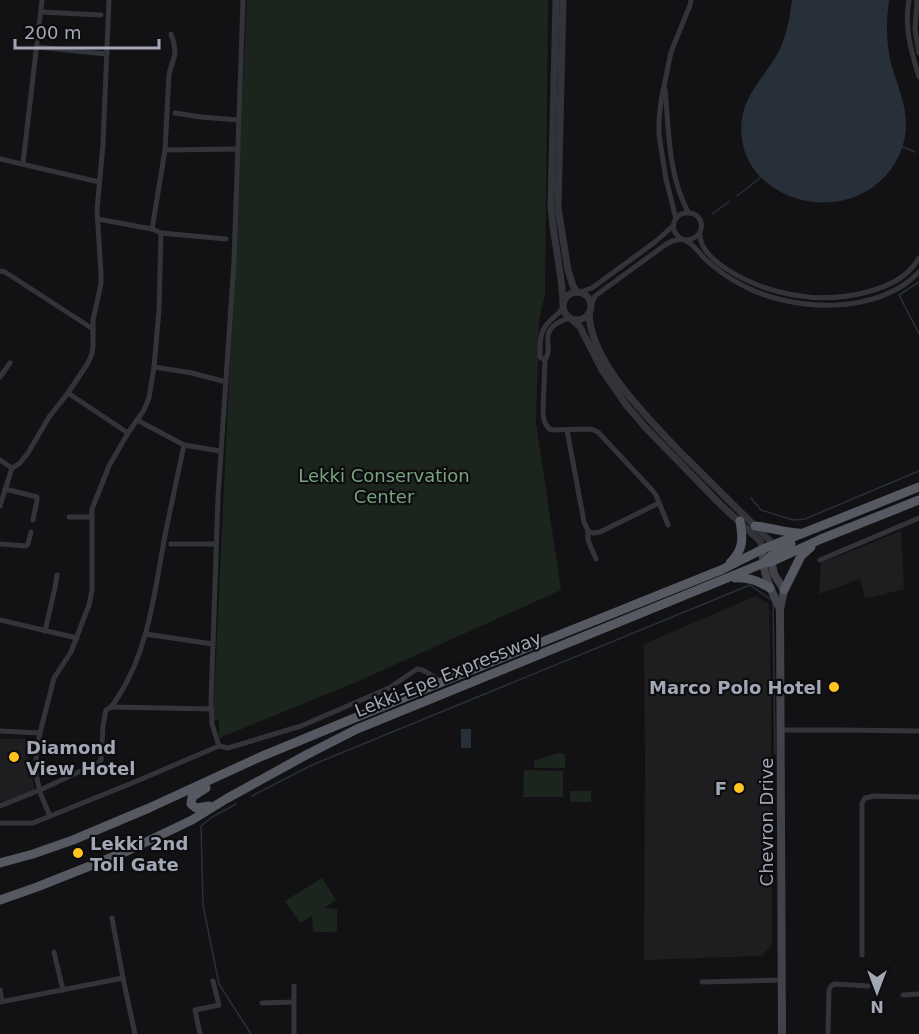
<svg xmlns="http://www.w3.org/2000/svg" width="919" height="1034" font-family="'DejaVu Sans',sans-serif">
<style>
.built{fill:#1e1e21}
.green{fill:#1c241e}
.water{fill:#273039}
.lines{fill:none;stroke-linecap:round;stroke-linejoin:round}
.stream{stroke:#273039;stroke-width:1.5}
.minor{stroke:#33333a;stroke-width:5}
.tertiary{stroke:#33333a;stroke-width:7}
.secondary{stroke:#41424a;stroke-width:8}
.trunk{stroke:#565862;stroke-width:9}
.poi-dot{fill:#ffc41f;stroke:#0d0d0f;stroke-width:2}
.labels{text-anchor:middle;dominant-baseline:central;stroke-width:4.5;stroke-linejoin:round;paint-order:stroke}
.park-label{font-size:18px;fill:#77a37d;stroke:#0d0d0f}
.street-label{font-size:18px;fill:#a2a7b6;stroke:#0d0d0f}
.poi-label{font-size:18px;font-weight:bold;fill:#a2a7b6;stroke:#0d0d0f;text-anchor:end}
</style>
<rect width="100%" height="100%" fill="#121214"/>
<g class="built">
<polygon points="901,531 904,589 865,599 860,579 819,594 821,563"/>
<polygon points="756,596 769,604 771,698 772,945 761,956 644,960 645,762 644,644"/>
<polygon points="0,739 25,739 28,743 27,769 31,769 35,791 11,800 0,802"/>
</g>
<g class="green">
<polygon points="247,0 548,0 545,296 539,319 536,423 561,590 354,683 219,738 219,719 213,721"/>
<polygon points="558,753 565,754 565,768 534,768 534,761"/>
<polygon points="524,770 563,771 563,797 523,797"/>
<rect x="570" y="791" width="21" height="11"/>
<polygon points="322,878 336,900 324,908 337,909 337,930 335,932 313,932 312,916 300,923 285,901"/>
</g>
<g class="water">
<path d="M 792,0 L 889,0 C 886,22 886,42 891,63 C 899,92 913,117 902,148 C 885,198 826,216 781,192 C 760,181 745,163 742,139 C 737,97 763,82 780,49 C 787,33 790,17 792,0 Z"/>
<rect x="461" y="729" width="10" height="19"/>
</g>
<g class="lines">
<g class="stream">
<polyline points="903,147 915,152"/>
<polyline points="737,196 760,178"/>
<polyline points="712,214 730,201"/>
<polyline points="919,282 899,295 919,334"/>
<polyline points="751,498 761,510 793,520 805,519 919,471"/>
<polyline points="252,796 312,765 750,585 773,601 775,754"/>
<polyline points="236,804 212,817 201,826 203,905 219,984 251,1034"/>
</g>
<g class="minor">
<path d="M 909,0 C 904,27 911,51 919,77"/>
<polyline points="917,0 915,29 919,53"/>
<polyline points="41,12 101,15"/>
<polyline points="171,34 174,43 175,54 169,74 165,150 238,149"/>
<polyline points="37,47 107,54"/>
<path d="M 665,89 C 669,131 668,174 688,212"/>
<polyline points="175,113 201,117 238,120"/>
<polyline points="0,159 99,182"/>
<polyline points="23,163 42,0"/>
<polyline points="676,219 666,179 659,135 659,120 661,101 671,52 690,5 691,0"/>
<polyline points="152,229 165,150"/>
<path d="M 700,232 C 699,248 712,259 725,268 C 766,295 819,305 867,292 C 889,286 907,278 919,258"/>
<polyline points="161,233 226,239"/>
<path d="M 684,240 C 706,241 707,213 688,213 C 676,212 669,226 677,235 C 681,240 688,241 692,245 C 697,249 700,254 705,259 C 716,269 728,278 742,285 C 791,312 878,316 919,272"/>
<polyline points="0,271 5,272 93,329"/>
<polyline points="580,292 592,288 655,242 673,226"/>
<polyline points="591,305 595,296 665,245 672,241 682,239"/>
<path d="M 570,318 C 564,319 561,321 556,324 C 540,335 554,348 545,360 L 543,410 C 543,418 544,425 551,430 L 591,429 L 598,432 L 652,490 L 656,495 L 668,525"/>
<path d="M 545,360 L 540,357 C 540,345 539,332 548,323 C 553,317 559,314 563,308"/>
<polyline points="154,367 192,373 226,382"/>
<polyline points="0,377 10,363"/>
<polyline points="68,393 128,433"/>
<polyline points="137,420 184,445 220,451"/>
<polyline points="567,430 584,522 588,531 593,533 600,532 659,503"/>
<polyline points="0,460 12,468"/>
<polyline points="5,489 37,497 37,500 33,520"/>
<polyline points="0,506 12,468 19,464 28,453 49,417 68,393 88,363 92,354 93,346 93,320 101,284 101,273 97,210 103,144 109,0"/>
<polyline points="69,517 92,517"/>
<polyline points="588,531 588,540 596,559"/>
<polyline points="0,544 26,546 28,544 31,532"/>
<polyline points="171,544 216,544"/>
<polyline points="820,560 919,518"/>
<polyline points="0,620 77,638"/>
<polyline points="45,631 55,588 57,575"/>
<polyline points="145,634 213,644"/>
<polyline points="112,707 211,709"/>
<polyline points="780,730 842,730 919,731"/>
<polyline points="0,731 40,733"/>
<polyline points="219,746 212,724 211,702 218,497 234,261 243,0"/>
<path d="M 0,806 L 40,790 L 98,763 L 101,760 L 103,726 L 106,710 C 113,707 114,703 118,697 C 150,648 155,587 166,530 C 172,502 178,473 184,445"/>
<polyline points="50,816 41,795 37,779 36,755 40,733 54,678 71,652 89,605 92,590 92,509 109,466 128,433 144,410 149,398 154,367 159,310 161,233 152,229 98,219"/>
<path d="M 0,823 L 33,823 L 137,781 L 219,746 L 228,748 L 301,726 L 389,688 L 417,669 C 426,669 433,678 442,682"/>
<polyline points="112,918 123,978"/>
<polyline points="54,952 63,990"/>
<polyline points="862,955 862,803 865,798 875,796 919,797"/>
<polyline points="702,982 782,980"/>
<polyline points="294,986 294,1034"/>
<polyline points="0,990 2,1001"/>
<polyline points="903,995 919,994"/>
<polyline points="0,1002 123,978 135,1034"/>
<polyline points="262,1003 294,1002"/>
<polyline points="200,1034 195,1010 219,1005 213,981"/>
<polyline points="828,1034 829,990 831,986 835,984 868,986"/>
</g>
<g class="tertiary">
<path d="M 556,0 L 551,206 C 553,239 562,271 563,303"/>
<polyline points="563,0 558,208 568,270 573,286 577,292"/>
<circle cx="577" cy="306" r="14"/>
<path d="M 589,313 C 590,362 649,419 681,453 C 710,482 740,511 770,541 L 771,547"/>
<polyline points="571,319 580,327 602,370 627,406 646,428 721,505 760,541 763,549"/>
</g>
<g class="secondary">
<path d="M 763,549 C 761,571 771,590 780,609"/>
<polyline points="771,559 774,574 784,590 780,609 782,1034"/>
</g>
<g class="trunk">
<path d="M 755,526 C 770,527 784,533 799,533"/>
<polyline points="766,561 771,556 791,544"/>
<path d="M 730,563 C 744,549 743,539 740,521"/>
<path d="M 735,578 C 748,577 759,581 770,588"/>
<polyline points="784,590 801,556 811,547"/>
<polyline points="206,788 192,797 191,804 196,808 209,806"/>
<polyline points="0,863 33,854 73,840 149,808 260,757 442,682 721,570 763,549 919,487"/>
<polyline points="0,900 37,887 125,852 192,820 226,799 306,755 357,729 764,563 771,562 821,539 919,500"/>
</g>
</g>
<g class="poi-dot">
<circle cx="834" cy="687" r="6"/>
<circle cx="14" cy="757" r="6"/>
<circle cx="739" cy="788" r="6"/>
<circle cx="78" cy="853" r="6"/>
</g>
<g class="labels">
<g class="park-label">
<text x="384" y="475">Lekki Conservation<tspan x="384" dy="21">Center</tspan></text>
</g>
<g class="street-label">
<text transform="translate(448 674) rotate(-22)">Lekki-Epe Expressway</text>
<text transform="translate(766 822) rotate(-90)">Chevron Drive</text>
</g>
<g class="poi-label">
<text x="822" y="687">Marco Polo Hotel</text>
<text x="26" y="747" text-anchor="start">Diamond<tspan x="26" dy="21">View Hotel</tspan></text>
<text x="727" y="788">F</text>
<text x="90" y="843" text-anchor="start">Lekki 2nd<tspan x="90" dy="21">Toll Gate</tspan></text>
</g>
</g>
<g transform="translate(877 992) rotate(180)" stroke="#0d0d0f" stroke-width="4.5" paint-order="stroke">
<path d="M0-4.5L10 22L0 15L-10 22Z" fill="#a2a7b6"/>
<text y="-9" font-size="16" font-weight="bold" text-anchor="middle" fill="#a2a7b6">N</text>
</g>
<path d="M15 39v9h144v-9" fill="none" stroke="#a2a7b6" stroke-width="3"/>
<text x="24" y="39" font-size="18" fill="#a2a7b6" stroke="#0d0d0f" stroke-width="4.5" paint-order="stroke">200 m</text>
</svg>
